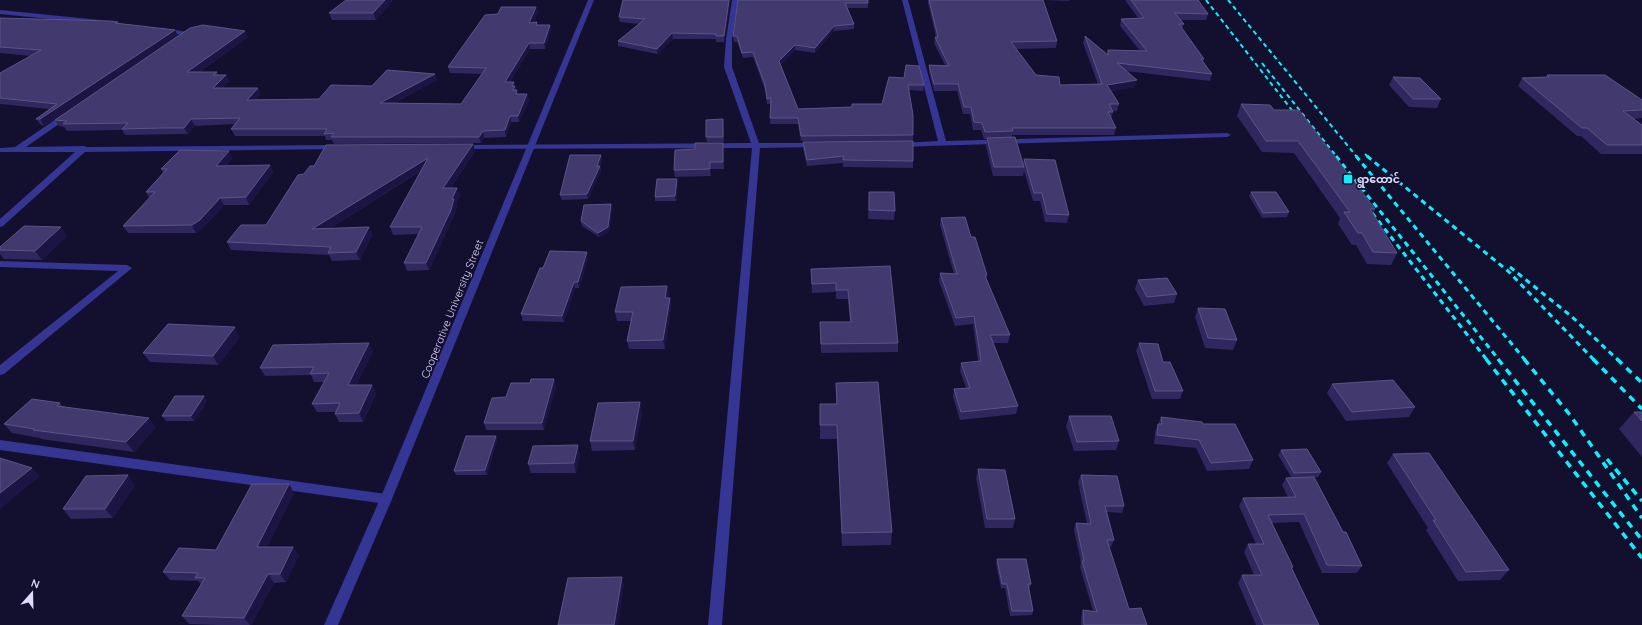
<svg xmlns="http://www.w3.org/2000/svg" width="1642" height="625" font-family="Quicksand,'Noto Sans Myanmar',sans-serif">
<style>
.lines{fill:none;stroke-linecap:round;stroke-linejoin:round}
.minor{fill:#353593;fill-rule:evenodd}
.tertiary{fill:#353593;fill-rule:evenodd}
.rail-far2{stroke:#09f0ff;stroke-width:2;stroke-dasharray:4.5 3.5;stroke-linecap:butt}
.rail-far1{stroke:#09f0ff;stroke-width:3;stroke-dasharray:5.5 4.5;stroke-linecap:butt}
.rail{stroke:#09f0ff;stroke-width:3.5;stroke-dasharray:7 6;stroke-linecap:butt}
.wall{fill:#2f275e}
.shaded-wall{fill:#1c1544}
.building{fill:#423a6f;stroke:#5b5486}
.poi-dot{fill:#09f0ff;stroke:#130f2f;stroke-width:1.5}
.labels{text-anchor:middle;dominant-baseline:central;stroke-width:3.5;stroke-linejoin:round;paint-order:stroke}
.poi-label{font-size:11px;font-weight:bold;fill:#dfddff;stroke:#130f2f;text-anchor:start}
.street-label{font-size:11px;fill:#dfddff;stroke:#130f2f}
</style>
<rect width="100%" height="100%" fill="#130f2f"/>
<g class="lines">
<g class="minor">
<polygon points="732,0 738,0 732,39 732,67 759,143 816,143 820,145 816,147 760,148 722,625 708,625 752,148 462,149 458,147 462,145 751,143 724,67 726,39"/>
<polygon points="902,0 908,0 946,141 1227,133 1231,135 1227,137 897,147 896,145 900,143 938,141"/>
<polygon points="0,10 100,20 103,22 100,24 0,14"/>
<polygon points="163,28 187,32 190,34 187,36 161,31 161,29"/>
<polygon points="65,113 71,113 72,115 26,147 84,146 87,147 338,145 342,147 338,149 85,152 3,226 0,227 0,219 75,152 0,152 0,148 15,147"/>
<polygon points="0,261 127,265 132,268 4,374 0,375 0,365 118,271 0,267"/>
<polygon points="0,440 386,494 390,495 392,499 390,503 386,504 0,450"/>
</g>
<polygon class="tertiary" points="588,0 594,0 392,499 338,625 324,625 380,499"/>
<g class="rail-far2">
<polyline points="1206,0 1298,118"/>
<polyline points="1228,0 1357,157"/>
<polyline points="1262,63 1337,157"/>
<polyline points="1365,154 1368,157"/>
</g>
<g class="rail-far1">
<polyline points="1336,156 1499,360"/>
<polyline points="1356,156 1525,360"/>
<polyline points="1367,156 1508,271 1594,360"/>
<polyline points="1366,205 1487,360"/>
<polyline points="1510,267 1571,316 1618,360"/>
</g>
<g class="rail">
<polyline points="1486,359 1642,558"/>
<polyline points="1498,359 1642,540"/>
<polyline points="1524,359 1570,415 1642,518"/>
<polyline points="1593,359 1642,409"/>
<polyline points="1617,359 1642,383"/>
<polyline points="1607,459 1642,501"/>
</g>
</g>
<g class="wall">
<polygon points="393,0 376,20 332,20 329,13"/>
<polygon points="623,0 730,0 730,3 724,42 716,42 716,39 673,39 657,54 618,46 618,41 640,24 620,22 619,17"/>
<polygon points="738,0 868,3 868,8 847,8 854,24 854,29 834,31 815,53 795,50 780,65 798,109 851,107 882,104 889,77 924,85 923,91 909,90 913,135 913,141 801,141 798,124 770,124 771,104 767,104 765,90 753,57 743,58 737,42 734,42 733,36"/>
<polygon points="928,0 1069,0 1069,1 1043,0 1057,41 1056,48 1016,49 1036,75 1060,85 1098,84 1083,43 1085,36 1107,55 1108,50 1140,51 1120,26 1121,19 1138,18 1125,0 1198,0 1208,14 1206,20 1181,20 1184,24 1182,29 1204,59 1203,62 1212,74 1210,81 1126,71 1135,87 1111,91 1119,104 1117,111 1112,111 1113,112 1111,119 1116,128 1114,135 1012,135 1012,137 1023,163 1024,159 1069,215 1067,223 1045,222 1040,201 1033,201 1024,171 1023,176 993,176 986,146 987,139 984,139 981,130 973,130 970,114 963,114 957,91 934,91 929,72 929,65 945,65 934,43 935,37 936,37 928,3"/>
<polygon points="538,12 533,22 537,25 550,25 551,30 545,49 530,49 510,82 514,82 516,90 517,90 518,94 527,94 529,101 519,122 511,122 506,137 484,138 481,143 334,144 332,140 326,140 325,136 235,136 231,129 235,124 195,126 188,134 125,135 122,130 67,131 64,127 59,126 55,120 248,37 199,72 217,72 218,75 226,75 229,81 222,88 258,88 260,94 256,99 319,99 372,86 435,74 437,80 394,103 461,104 482,74 450,73 448,67"/>
<polygon points="0,18 118,24 175,30 178,36 44,126 41,125 36,119 49,109 0,104 0,73 31,56 0,53"/>
<polygon points="1547,75 1642,100 1642,118 1633,119 1642,125 1642,154 1601,154 1581,136 1577,136 1518,86 1522,78 1546,77"/>
<polygon points="1393,77 1441,99 1437,108 1409,107 1389,85"/>
<polygon points="1241,104 1274,110 1375,209 1373,213 1397,253 1391,265 1367,264 1356,245 1352,245 1338,224 1340,218 1294,153 1262,152 1237,116"/>
<polygon points="723,119 724,142 707,142 706,137"/>
<polygon points="803,142 913,161 913,168 843,167 843,163 807,166 803,149"/>
<polygon points="723,143 724,169 710,169 711,176 675,177 674,170 695,149"/>
<polygon points="473,144 475,151 451,188 457,188 460,195 456,204 457,206 453,218 429,270 407,271 404,263 419,234 393,235 390,227 421,171 329,229 369,227 372,235 360,260 332,261 329,255 231,250 227,242 266,225 304,174 314,166"/>
<polygon points="229,151 232,158 226,166 270,165 273,172 249,205 224,205 204,227 196,233 128,233 123,226 149,198 146,192 163,173 161,169"/>
<polygon points="601,155 602,160 600,166 601,171 588,199 562,200 560,195"/>
<polygon points="678,183 676,201 655,201 655,197"/>
<polygon points="869,192 895,211 894,220 868,219"/>
<polygon points="1251,192 1289,212 1287,217 1262,218 1249,196"/>
<polygon points="612,208 609,232 599,237 582,226 581,221"/>
<polygon points="941,218 971,237 987,275 987,280 1010,335 1008,343 993,343 1018,406 1016,414 960,420 953,397 954,389 966,388 960,371 961,363 978,361 973,324 955,326 939,281 940,273 954,274 940,225"/>
<polygon points="67,236 42,260 4,259 0,254 0,247"/>
<polygon points="588,258 579,288 575,288 564,322 523,321 521,314 543,268"/>
<polygon points="890,266 898,343 898,352 821,353 820,322 850,322 848,299 836,299 836,292 812,293 811,269"/>
<polygon points="1138,280 1177,294 1174,303 1144,306 1135,289"/>
<polygon points="667,286 669,295 668,298 670,298 671,307 665,349 629,349 627,341 631,321 617,321 615,312"/>
<polygon points="1198,308 1237,340 1233,350 1205,348 1195,317"/>
<polygon points="240,337 218,365 150,362 143,353"/>
<polygon points="1139,343 1163,362 1183,391 1180,399 1152,399 1136,351"/>
<polygon points="373,352 356,385 372,385 376,394 363,422 339,422 335,414 335,412 317,412 312,404 324,382 314,382 311,375 265,376 260,368"/>
<polygon points="554,379 556,386 544,430 486,430 484,423 506,397 530,383"/>
<polygon points="836,383 892,532 891,545 842,546 837,439 820,439 820,404 836,404"/>
<polygon points="1332,384 1415,407 1409,417 1346,421 1327,393"/>
<polygon points="204,396 207,401 194,421 166,421 162,416"/>
<polygon points="60,403 62,406 156,427 134,452 41,439 40,438 12,433 4,424"/>
<polygon points="642,412 635,450 592,451 590,441"/>
<polygon points="1634,412 1642,412 1642,457 1619,429"/>
<polygon points="1069,416 1119,441 1116,450 1074,451 1066,426"/>
<polygon points="1161,417 1203,424 1253,460 1249,469 1207,471 1196,448 1154,444 1155,432"/>
<polygon points="496,436 497,440 487,475 456,475 454,471"/>
<polygon points="1281,450 1321,472 1318,477 1314,477 1362,566 1357,573 1322,573 1299,522 1272,523 1293,567 1292,569 1319,625 1256,625 1238,583 1242,575 1254,575 1244,552 1248,544 1256,544 1239,506 1243,498 1288,497 1282,485 1286,478 1291,477 1278,455"/>
<polygon points="580,454 576,473 531,473 528,464"/>
<polygon points="1393,454 1509,570 1500,580 1458,581 1426,530 1428,528 1387,463"/>
<polygon points="978,469 1015,519 1013,528 985,528 976,478"/>
<polygon points="1081,475 1124,506 1122,513 1107,512 1114,540 1111,547 1109,547 1129,609 1147,625 1081,625 1081,617 1083,610 1093,611 1080,567 1081,563 1074,530 1076,523 1087,524 1078,482"/>
<polygon points="135,485 113,518 71,519 63,509"/>
<polygon points="294,493 267,547 293,547 299,555 286,582 274,583 251,625 217,625 189,624 182,616 201,584 198,581 170,580 163,572 216,550"/>
<polygon points="997,559 1031,584 1030,588 1029,588 1033,611 1032,615 1010,616 1005,588 1001,588 996,564"/>
</g>
<g class="shaded-wall">
<polygon points="385,0 393,0 376,20 373,13"/>
<polygon points="729,0 730,3 724,42 724,36"/>
<polygon points="536,7 538,12 530,29 529,23"/>
<polygon points="550,25 551,30 545,49 544,43"/>
<polygon points="834,26 834,31 815,53 815,48"/>
<polygon points="175,30 178,36 44,126 40,119"/>
<polygon points="245,31 248,37 190,78 187,72"/>
<polygon points="672,33 673,39 657,54 657,49"/>
<polygon points="529,43 530,49 506,88 505,82"/>
<polygon points="795,45 795,50 779,66 779,61"/>
<polygon points="435,74 437,80 382,109 380,103"/>
<polygon points="226,75 229,81 216,94 213,88"/>
<polygon points="1137,80 1135,87 1106,92 1107,85"/>
<polygon points="514,82 517,92 517,90 519,97 517,101 512,86"/>
<polygon points="258,88 260,94 250,106 247,100"/>
<polygon points="527,94 529,101 519,122 518,116"/>
<polygon points="510,116 511,122 506,137 505,130"/>
<polygon points="191,119 195,126 188,134 184,128"/>
<polygon points="483,131 484,138 481,143 479,137"/>
<polygon points="473,144 475,151 446,195 443,188"/>
<polygon points="229,151 232,158 220,173 216,166"/>
<polygon points="601,155 602,160 598,170 597,166"/>
<polygon points="428,158 430,165 316,237 312,229"/>
<polygon points="270,165 273,172 249,205 246,197"/>
<polygon points="600,166 601,171 588,199 587,194"/>
<polygon points="677,179 678,183 676,201 675,196"/>
<polygon points="457,188 460,195 456,204 457,206 453,218 429,270 426,263 452,199"/>
<polygon points="220,198 224,205 204,227 196,233 192,225"/>
<polygon points="611,204 612,208 609,232 599,237 598,233"/>
<polygon points="61,227 67,236 42,260 35,251"/>
<polygon points="369,227 372,235 360,260 356,252"/>
<polygon points="587,252 588,258 579,288 578,282"/>
<polygon points="574,282 575,288 564,322 562,316"/>
<polygon points="667,286 669,295 666,307 665,298"/>
<polygon points="670,298 671,307 665,349 663,340"/>
<polygon points="235,327 240,337 218,365 213,356"/>
<polygon points="369,343 373,352 352,394 348,385"/>
<polygon points="554,379 556,386 544,430 542,423"/>
<polygon points="372,385 376,394 363,422 359,413"/>
<polygon points="204,396 207,401 194,421 191,416"/>
<polygon points="640,402 642,412 635,450 633,441"/>
<polygon points="149,418 156,427 134,452 126,442"/>
<polygon points="496,436 497,440 487,475 485,470"/>
<polygon points="578,445 580,454 576,473 574,463"/>
<polygon points="32,468 40,476 0,509 0,493"/>
<polygon points="128,475 135,485 113,518 105,509"/>
<polygon points="289,484 294,493 263,556 257,547"/>
<polygon points="293,547 299,555 286,582 280,574"/>
<polygon points="268,574 274,583 251,625 250,625 244,618"/>
<polygon points="622,577 624,586 618,625 614,625"/>
</g>
<g class="building">
<polygon points="346,0 385,0 373,13 329,13"/>
<polygon points="623,0 729,0 724,36 716,36 716,34 672,33 657,49 618,41 645,19 619,17"/>
<polygon points="738,0 868,0 868,3 845,3 854,24 834,26 815,48 795,45 779,61 798,109 852,107 852,104 882,104 889,77 904,78 906,65 919,66 924,85 908,85 913,115 913,135 801,136 798,118 770,118 771,98 767,99 765,85 753,52 742,53 737,36 733,36"/>
<polygon points="929,0 1043,0 1057,41 1011,42 1036,75 1059,77 1060,85 1102,84 1085,36 1108,55 1108,50 1147,51 1121,19 1144,18 1131,0 1198,0 1208,14 1175,13 1184,24 1179,24 1204,59 1201,59 1212,74 1117,63 1137,80 1107,85 1119,104 1109,104 1113,112 1108,112 1116,128 1012,128 1013,131 985,132 982,123 974,122 971,107 964,107 958,84 934,84 929,65 949,66 935,37 938,37"/>
<polygon points="501,7 536,7 529,23 537,22 536,25 550,25 544,43 529,43 505,82 514,82 512,86 515,86 513,90 517,90 516,94 527,94 518,116 510,116 505,130 483,131 479,137 331,137 334,133 324,134 327,129 231,129 240,118 191,119 184,128 162,128 122,129 128,123 63,124 67,121 55,120 190,28 203,25 245,31 187,72 217,72 213,75 226,75 213,88 258,88 247,100 319,99 331,85 372,86 387,70 435,74 380,103 461,104 486,68 448,67 485,15 498,14"/>
<polygon points="0,18 110,21 118,22 115,23 175,30 40,119 36,119 57,104 0,98 0,73 41,50 0,47"/>
<polygon points="1547,75 1605,75 1642,100 1642,110 1623,111 1642,125 1642,145 1607,145 1587,128 1582,128 1522,78 1549,77"/>
<polygon points="1393,77 1420,78 1441,99 1413,99"/>
<polygon points="1241,104 1270,105 1274,110 1299,110 1375,209 1370,209 1397,253 1373,252 1362,233 1358,233 1344,212 1350,212 1298,141 1266,141"/>
<polygon points="723,119 723,137 706,137 706,120"/>
<polygon points="1015,137 1024,167 994,167 987,138"/>
<polygon points="913,141 913,161 843,160 844,156 807,160 803,142"/>
<polygon points="695,143 723,143 723,162 710,162 710,169 674,170 675,150 695,149"/>
<polygon points="473,144 443,188 457,188 452,199 454,199 451,210 426,263 404,263 422,227 390,227 428,158 312,229 369,227 356,252 328,253 331,247 227,242 241,225 266,225 298,175 304,174 310,166 314,166 326,145"/>
<polygon points="180,150 229,151 216,166 270,165 246,197 220,198 200,220 192,225 123,226 155,192 146,192 167,169 161,169"/>
<polygon points="570,155 601,155 597,166 600,166 587,194 560,195"/>
<polygon points="1024,159 1055,160 1069,215 1047,214 1042,193 1034,193"/>
<polygon points="657,179 677,179 675,196 655,197"/>
<polygon points="869,192 894,192 895,211 869,210"/>
<polygon points="1251,192 1276,192 1289,212 1263,213"/>
<polygon points="611,204 608,227 598,233 581,221 584,205"/>
<polygon points="965,217 971,237 975,237 987,275 985,276 1010,335 990,335 1018,406 961,412 954,389 970,388 961,363 981,361 974,316 956,318 940,273 957,274 941,218"/>
<polygon points="24,226 61,227 35,251 0,250 0,247"/>
<polygon points="550,251 587,252 578,282 574,282 562,316 521,314 540,268 543,268"/>
<polygon points="890,266 898,343 821,344 820,322 851,322 848,290 836,290 836,283 812,284 811,269"/>
<polygon points="1167,278 1177,294 1147,297 1138,280"/>
<polygon points="667,286 665,298 670,298 663,340 627,341 633,312 615,312 621,287"/>
<polygon points="1198,308 1225,309 1237,340 1208,338"/>
<polygon points="168,324 235,327 213,356 143,353"/>
<polygon points="369,343 348,385 372,385 359,413 335,414 340,403 312,404 329,373 310,374 314,367 260,368 273,345"/>
<polygon points="1139,343 1158,344 1163,362 1170,362 1183,391 1155,391"/>
<polygon points="531,379 554,379 542,423 484,423 492,398 506,397 511,383 530,383"/>
<polygon points="1393,380 1415,407 1352,412 1332,384"/>
<polygon points="878,382 892,532 842,533 837,425 820,425 820,404 837,404 836,383"/>
<polygon points="175,396 204,396 191,416 162,416"/>
<polygon points="32,399 60,403 57,406 149,418 126,442 33,430 34,429 4,424"/>
<polygon points="640,402 633,441 590,441 598,403"/>
<polygon points="1634,412 1642,412 1642,421"/>
<polygon points="1069,416 1111,416 1119,441 1077,442"/>
<polygon points="1161,417 1202,422 1203,424 1235,424 1253,460 1211,463 1199,440 1157,435 1158,424 1162,424"/>
<polygon points="466,436 496,436 485,470 454,471"/>
<polygon points="578,445 574,463 528,464 533,446"/>
<polygon points="1307,449 1321,472 1294,473 1281,450"/>
<polygon points="1429,453 1509,570 1466,572 1433,520 1436,520 1393,454"/>
<polygon points="0,458 32,468 0,493"/>
<polygon points="978,469 1005,470 1015,519 987,519"/>
<polygon points="128,475 105,509 63,509 86,476"/>
<polygon points="1081,475 1117,476 1124,506 1105,506 1114,540 1107,540 1129,609 1141,608 1147,625 1084,625 1083,610 1097,612 1082,561 1084,561 1076,523 1091,524"/>
<polygon points="1314,477 1343,532 1346,532 1362,566 1327,565 1304,514 1268,515 1293,567 1291,567 1319,625 1264,625 1242,575 1262,575 1248,544 1264,544 1243,498 1296,497 1286,478"/>
<polygon points="252,484 289,484 257,547 293,547 280,574 268,574 244,618 182,616 205,578 195,578 198,573 163,572 179,548 216,550"/>
<polygon points="997,559 1026,559 1031,584 1028,584 1033,611 1012,611 1007,584 1002,584"/>
<polygon points="622,577 614,625 558,625 568,578"/>
</g>
<rect class="poi-dot" x="1343" y="174" width="10" height="10" rx="2"/>
<g class="labels">
<g class="poi-label">
<text x="1357" y="179">ရွာထောင်</text>
</g>
<g class="street-label">
<text transform="translate(452 309) rotate(-68)">Cooperative University Street</text>
</g>
</g>
<g transform="translate(32 593) rotate(20)" stroke="#130f2f" stroke-width="3" paint-order="stroke">
<path d="M0-3L7 15L0 10L-7 15Z" fill="#dfddff"/>
<text y="-6" font-size="11" font-weight="bold" text-anchor="middle" fill="#dfddff">N</text>
</g>
</svg>
